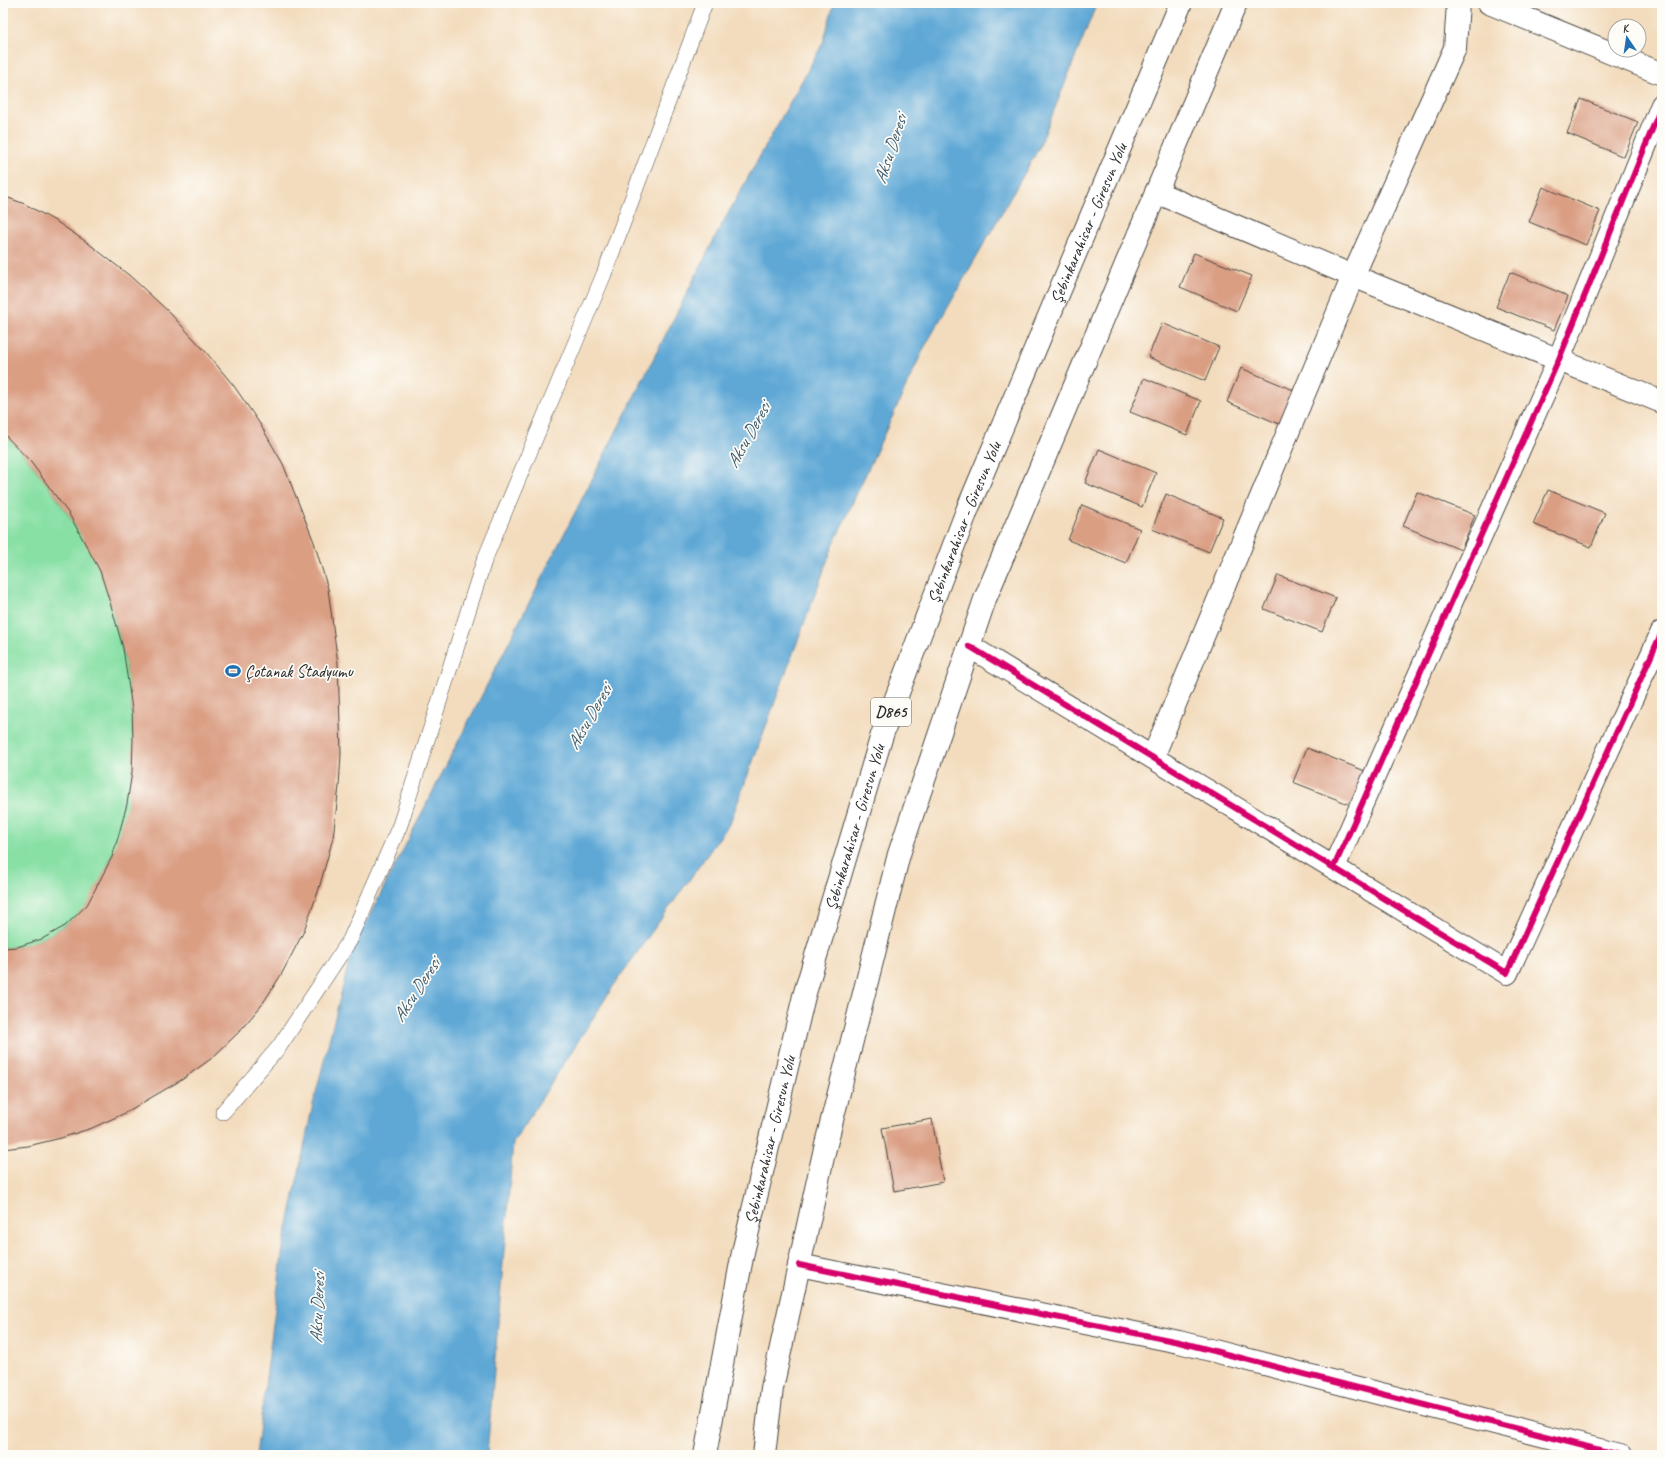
<svg xmlns="http://www.w3.org/2000/svg" width="1665" height="1458" font-family="Caveat,sans-serif">
<style>
.green{fill:#88e0a5;stroke:#5a8668}
.water{fill:#5ea8d6;stroke:#446a80}
.building{fill:#da9e83}
.lines{fill:none;stroke-linecap:round;stroke-linejoin:round}
.service-casing{stroke:#494641;stroke-width:16}
.minor-casing{stroke:#494641;stroke-width:24}
.primary-casing{stroke:#494641;stroke-width:24}
.service{stroke:#fff;stroke-width:15}
.minor{stroke:#fff;stroke-width:22}
.primary{stroke:#fff;stroke-width:22}
.cycleway-casing{stroke:#fdfcf7;stroke-width:8}
.cycleway{stroke:#d6006c;stroke-width:6}
.labels{text-anchor:middle;dominant-baseline:central;stroke-width:3.5;stroke-linejoin:round;paint-order:stroke}
.shield{fill:#fdfcf7;stroke:#6a6a68;stroke-width:1}
.shield-label{font-size:16px;font-weight:bold;fill:#2b2b2b}
.street-label{font-size:17px;fill:#2b2b2b;stroke:#fdfcf7}
.poi-label{font-size:17px;fill:#2b2b2b;stroke:#fdfcf7;text-anchor:start}
.water-label{font-size:18px;font-style:italic;fill:#3f5d6f;stroke:#fdfcf7}
</style>
<rect width="100%" height="100%" fill="#fdfcf7"/>
<filter id="ink" filterUnits="userSpaceOnUse"><feTurbulence type="fractalNoise" baseFrequency=".025" numOctaves="2"/><feDisplacementMap in="SourceGraphic" scale="8" xChannelSelector="R" yChannelSelector="G"/><feConvolveMatrix kernelMatrix="1 2 1 2 8 2 1 2 1" color-interpolation-filters="sRGB"/></filter>
<filter id="wash" filterUnits="userSpaceOnUse"><feTurbulence type="fractalNoise" baseFrequency=".012" numOctaves="4" result="noise"/><feDisplacementMap in="SourceGraphic" scale="16" xChannelSelector="R" yChannelSelector="G"/><feGaussianBlur stdDeviation="0.9" result="paint"/><feColorMatrix in="noise" values="0 0 0 0 0 0 0 0 0 0 0 0 0 0 0 0 0 1.4 0 .05"/><feComposite in="paint" operator="in"/></filter>
<g filter="url(#wash)">
<rect width="100%" height="100%" fill="#f3dcbd"/>
<path class="green" d="M 3,433 C 21,449 35,468 49,487 C 68,514 87,541 100,571 C 107,588 112,607 116,624 C 139,709 143,800 101,879 C 97,887 93,896 88,904 C 85,908 80,911 77,915 C 56,934 31,947 3,948 Z"/>
<polygon class="water" points="834,3 1097,3 1039,148 924,348 834,543 730,823 616,982 513,1143 487,1455 256,1455 283,1248 313,1104 352,950 722,224 823,43"/>
<g id="blocks">
<g class="building">
<polygon points="1581,99 1638,122 1624,157 1567,133"/>
<polygon points="1543,187 1600,211 1586,245 1529,222"/>
<polygon points="3,196 25,204 57,222 88,243 130,276 169,312 205,351 234,386 260,424 283,464 314,542 328,589 338,664 341,754 339,786 333,838 318,892 303,933 281,975 261,1006 238,1033 212,1058 183,1079 123,1114 92,1128 61,1138 28,1146 3,1149 3,948 17,947 42,939 65,926 87,905 112,857 119,834 127,804 132,772 133,741 132,709 123,648 112,609 100,571 69,514 30,461 3,433"/>
<polygon points="1194,253 1252,276 1237,311 1180,287"/>
<polygon points="1510,272 1568,296 1554,330 1496,307"/>
<polygon points="1162,323 1219,347 1205,381 1148,357"/>
<polygon points="1241,368 1298,392 1284,426 1227,402"/>
<polygon points="1144,378 1201,401 1187,435 1130,412"/>
<polygon points="1099,449 1156,473 1142,507 1085,483"/>
<polygon points="1548,490 1605,513 1591,547 1533,524"/>
<polygon points="1417,492 1475,515 1461,550 1403,526"/>
<polygon points="1166,494 1223,518 1209,552 1152,529"/>
<polygon points="1082,505 1140,529 1126,563 1068,540"/>
<polygon points="1278,575 1336,598 1322,632 1264,609"/>
<polygon points="1307,748 1365,771 1351,805 1293,782"/>
<polygon points="932,1119 943,1182 894,1191 882,1128"/>
</g>
</g>
</g>
<g filter="url(#ink)">
<use href="#blocks" fill-opacity="0" stroke="#494641" stroke-width="1"/>
<g class="lines">
<defs>
<polyline id="service" points="223,1112 279,1047 350,940 400,825 484,561 604,274 705,3"/>
<g id="minor">
<polyline points="1489,3 1662,74"/>
<polyline points="1156,192 1353,276 1662,402"/>
<polyline points="969,646 1507,973 1662,632"/>
<polyline points="1153,757 1353,276 1455,48 1458,3"/>
<polyline points="1334,867 1559,359 1662,105"/>
<polyline points="799,1265 1179,1342 1619,1455"/>
</g>
<g id="primary">
<path id="s1" d="M 705,1455 L 743,1252 L 804,996 L 882,735 L 968,508 L 1181,3"/>
<polyline points="764,1455 772,1388 825,1148 899,854 985,599 1236,3"/>
</g>
</defs>
<use href="#service" class="service-casing"/>
<use href="#minor" class="minor-casing"/>
<use href="#primary" class="primary-casing"/>
<use href="#service" class="service"/>
<use href="#minor" class="minor"/>
<use href="#primary" class="primary"/>
<defs>
<g id="cycleway">
<polyline points="969,646 1507,973 1662,632"/>
<polyline points="1334,867 1559,359 1662,105"/>
<polyline points="799,1265 1179,1342 1619,1455"/>
</g>
</defs>
<use href="#cycleway" class="cycleway-casing"/>
<use href="#cycleway" class="cycleway"/>
</g>
</g>
<defs>
<symbol id="stadium-bare" viewBox="-9 -9 18 18"><path d="M0-5a6.5 5 0 1 0 0 10a6.5 5 0 1 0 0-10ZM-3.5-1.8h7v3.6h-7Z" fill="#1f6fb2" stroke="#fdfcf7" stroke-width="2.5" paint-order="stroke"/></symbol>
</defs>
<g fill-rule="evenodd">
<use href="#stadium-bare" x="222" y="660" width="22" height="22"/>
</g>
<g class="labels">
<rect class="shield" x="871" y="698" width="40" height="28" rx="3"/>
<g class="shield-label">
<text x="891" y="712">D865</text>
</g>
<g class="street-label">
<text stroke="none"><textPath href="#s1" startOffset="1294">Şebinkarahisar - Giresun Yolu</textPath></text>
<text stroke="none"><textPath href="#s1" startOffset="970">Şebinkarahisar - Giresun Yolu</textPath></text>
<text stroke="none"><textPath href="#s1" startOffset="646">Şebinkarahisar - Giresun Yolu</textPath></text>
<text stroke="none"><textPath href="#s1" startOffset="322">Şebinkarahisar - Giresun Yolu</textPath></text>
</g>
<g class="poi-label">
<text x="245" y="671">Çotanak Stadyumu</text>
</g>
<g class="water-label">
<text transform="translate(890 149) rotate(-72)">Aksu Deresi</text>
<text transform="translate(748 435) rotate(-61)">Aksu Deresi</text>
<text transform="translate(589 717) rotate(-60)">Aksu Deresi</text>
<text transform="translate(416 990) rotate(-57)">Aksu Deresi</text>
<text transform="translate(317 1308) rotate(-88)">Aksu Deresi</text>
</g>
</g>
<rect width="1665" height="1458" fill="none" stroke="#fdfcf7" stroke-width="16"/>
<g transform="translate(1627 38) rotate(347)"><circle r="19" fill="#fdfcf7" stroke="#a9a8a5"/>
<path d="M0-3L7 15L0 10L-7 15Z" fill="#1f6fb2"/>
<text y="-6" font-size="11" font-weight="bold" text-anchor="middle" fill="#2b2b2b">K</text>
</g>
</svg>
